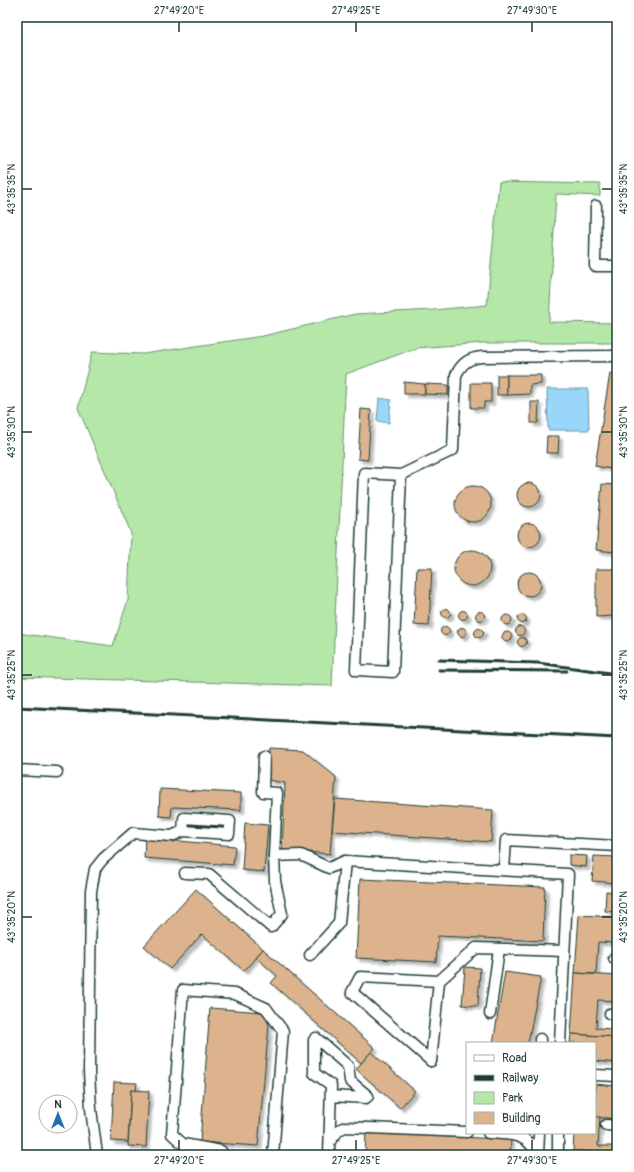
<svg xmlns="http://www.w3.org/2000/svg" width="634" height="1172" font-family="Pangolin,sans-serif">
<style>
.green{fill:#b4e7a8;stroke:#6a926e}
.water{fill:#99d6fa;stroke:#6899ab}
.building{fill:#dcb38d;stroke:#1f3d34;filter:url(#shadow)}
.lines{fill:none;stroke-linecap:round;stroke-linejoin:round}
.minor-casing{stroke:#1f3d34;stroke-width:13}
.minor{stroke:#fff;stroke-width:10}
.rail{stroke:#1f3d34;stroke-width:3}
.ticks{fill:none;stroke:#1f3d34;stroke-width:1.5}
.neatline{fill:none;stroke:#1f3d34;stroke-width:1.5}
.ticks-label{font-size:10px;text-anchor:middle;fill:#1f3d34}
</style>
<defs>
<filter id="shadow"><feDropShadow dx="3.5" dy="3.5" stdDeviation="1" flood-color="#0004"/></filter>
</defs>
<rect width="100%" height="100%" fill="#fff"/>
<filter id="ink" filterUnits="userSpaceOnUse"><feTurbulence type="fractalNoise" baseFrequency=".025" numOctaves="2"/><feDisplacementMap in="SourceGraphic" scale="8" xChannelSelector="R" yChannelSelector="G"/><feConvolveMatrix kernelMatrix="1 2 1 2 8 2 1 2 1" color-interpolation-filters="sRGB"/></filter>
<g filter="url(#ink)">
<polygon class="green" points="499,182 600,184 600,196 556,194 549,322 617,323 617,343 483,343 416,348 346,374 332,686 17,677 17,633 113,646 128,600 131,533 78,408 92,352 143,354 263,336 355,314 433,310 487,305"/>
<g class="water">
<polygon points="547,389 588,389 589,430 548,430"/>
<polygon points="379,398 391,400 389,423 377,421"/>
</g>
<g class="building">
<polygon points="610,373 617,374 617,470 595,466"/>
<rect x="497" y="375" width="10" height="20"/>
<polygon points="507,375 541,375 541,384 530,385 530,394 507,395"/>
<polygon points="404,382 425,384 425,394 404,394"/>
<polygon points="471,383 491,383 491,402 484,402 484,408 471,408"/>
<polygon points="425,384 448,385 448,395 425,394"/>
<polygon points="531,402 539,402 538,423 531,423"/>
<polygon points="361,409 371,410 368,460 358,459"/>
<polygon points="547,436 559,436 558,453 546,453"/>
<circle cx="529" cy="495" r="12"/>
<polygon points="602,484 617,485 617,527 615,552 596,550"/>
<circle cx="473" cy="504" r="18"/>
<circle cx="529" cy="535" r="12"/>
<circle cx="472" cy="568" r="18"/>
<polygon points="417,568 432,568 429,626 414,625"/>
<polygon points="596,569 615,569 615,616 596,617"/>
<circle cx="529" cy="584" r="12"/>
<circle cx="446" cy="613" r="4.5"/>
<circle cx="463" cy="615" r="4.5"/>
<circle cx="480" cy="616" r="4.5"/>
<circle cx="522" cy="619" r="4.5"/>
<circle cx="507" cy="620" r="5"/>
<circle cx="520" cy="631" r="4.5"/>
<circle cx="445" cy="631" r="4.5"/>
<circle cx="462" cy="632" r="4.5"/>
<circle cx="479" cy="633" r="4.5"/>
<circle cx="507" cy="637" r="5"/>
<circle cx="522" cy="642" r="4.5"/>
<polygon points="269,748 303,750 336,777 330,854 282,850 285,783 268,780"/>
<polygon points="160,789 241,793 241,810 172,807 171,817 159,816"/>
<polygon points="335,799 493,810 491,842 332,831"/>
<polygon points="245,823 268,825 264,872 242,870"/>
<polygon points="145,838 235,846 233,865 144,858"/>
<polygon points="569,855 587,856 586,867 569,865"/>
<polygon points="594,856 617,857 617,883 592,881"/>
<polygon points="360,879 545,887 543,941 438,936 436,962 356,958"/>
<polygon points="196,889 263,949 244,971 202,934 170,969 144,946"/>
<polygon points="606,891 617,892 617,912 605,911"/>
<polygon points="579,915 617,917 617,943 598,942 596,974 575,973"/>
<polygon points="263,949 375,1048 361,1063 271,983 277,976 256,957"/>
<polygon points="465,967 480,968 478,1006 462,1005"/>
<polygon points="505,972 541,977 528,1043 493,1043"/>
<polygon points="575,973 617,976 617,1001 598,1000 596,1028 617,1029 617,1037 571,1034"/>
<polygon points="210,1008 263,1012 269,1025 258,1146 200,1142"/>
<polygon points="571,1034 617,1037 617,1063 595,1061 595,1043 570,1043"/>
<polygon points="371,1052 415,1091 400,1108 356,1069"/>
<polygon points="114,1082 137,1083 136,1091 131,1090 128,1142 111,1141"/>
<polygon points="595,1084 617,1086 617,1119 595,1117"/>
<polygon points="131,1090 149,1091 146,1147 128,1146"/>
<polygon points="595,1117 600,1117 598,1146 617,1146 617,1153 573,1151 574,1133 595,1133"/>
<polygon points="366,1131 511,1140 510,1155 365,1155"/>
<polygon points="576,1151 617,1153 617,1155 575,1155"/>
</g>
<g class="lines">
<defs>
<g id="minor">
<polyline points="596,206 595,266 617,266"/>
<path d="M 401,475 L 364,473 L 356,670 L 393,672 L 401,475 L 453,450 L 456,375 C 462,363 469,358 482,357 L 617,356"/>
<polyline points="264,756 263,792 277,793 274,856"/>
<polyline points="17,770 57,772"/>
<polyline points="504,870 506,840 617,846"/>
<polyline points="185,873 209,874 271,927 282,914 275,881 274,856 301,855 329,868 345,861"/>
<polyline points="310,955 339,923 345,861 568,874 560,1043"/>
<polyline points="614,958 617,958"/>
<polyline points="490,1014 499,949"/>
<polyline points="610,1014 617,1014"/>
<polyline points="540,1043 540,1039"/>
<polyline points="431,1061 352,992 360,977 439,981 476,948 564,951"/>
<polyline points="431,1061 439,981"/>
<polyline points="595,1075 617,1076"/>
<polyline points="606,1125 617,1126"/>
<path d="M 488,1133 C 508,1134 529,1133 537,1155"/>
<polyline points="558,1133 558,1155"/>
<polyline points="330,1141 339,1130 345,1127 467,1132"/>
<polyline points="97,1155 91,1109 89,1071 91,891 95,869 103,859 133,833 172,836 183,831 229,834 230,821 184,818 183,831"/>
<polyline points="223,1155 221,1151 183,1144 172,1134 183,990 235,994 266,1008 283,1031 273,1155"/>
<polyline points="329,1155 331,1085 314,1073 314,1040 316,1038 348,1066 350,1081 368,1096 366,1098 331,1096"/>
<polyline points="538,1155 539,1133"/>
</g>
</defs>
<use href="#minor" class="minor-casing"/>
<use href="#minor" class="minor"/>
<g class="rail">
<polyline points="439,660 538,663 617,674"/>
<polyline points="439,670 567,671"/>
<polyline points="17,707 617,738"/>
</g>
</g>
</g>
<path class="ticks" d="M 179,22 L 179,32M 356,22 L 356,32M 532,22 L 532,32M 22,189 L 32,189M 602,189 L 612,189M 22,432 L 32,432M 602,432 L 612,432M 22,675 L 32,675M 602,675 L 612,675M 22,917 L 32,917M 602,917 L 612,917M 179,1140 L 179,1150M 356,1140 L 356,1150M 532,1140 L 532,1150"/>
<rect width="634" height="1172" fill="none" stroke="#fff" stroke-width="44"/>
<rect x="466" y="1042" width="130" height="92" fill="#ffffff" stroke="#a5b1ae"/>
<rect x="474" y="1055" width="20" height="6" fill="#ffffff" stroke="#a5b1ae"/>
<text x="502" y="1062" font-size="12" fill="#1f3d34">Road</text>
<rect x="474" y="1075" width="20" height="6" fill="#1f3d34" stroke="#a5b1ae"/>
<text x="502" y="1082" font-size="12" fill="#1f3d34">Railway</text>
<rect x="474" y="1092" width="20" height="12" fill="#b4e7a8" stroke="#a5b1ae"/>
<text x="502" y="1102" font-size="12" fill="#1f3d34">Park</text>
<rect x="474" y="1112" width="20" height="12" fill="#dcb38d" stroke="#a5b1ae"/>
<text x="502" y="1122" font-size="12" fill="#1f3d34">Building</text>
<g transform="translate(58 1114)"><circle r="19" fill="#ffffff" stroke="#a5b1ae"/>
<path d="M0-3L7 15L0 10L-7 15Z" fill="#1f6fb2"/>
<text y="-6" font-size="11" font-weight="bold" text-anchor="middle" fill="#1f3d34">N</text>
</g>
<rect x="22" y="22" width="590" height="1128" class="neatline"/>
<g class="ticks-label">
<text x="179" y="14">27°49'20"E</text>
<text x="356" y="14">27°49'25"E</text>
<text x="532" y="14">27°49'30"E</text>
<text transform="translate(11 189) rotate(-90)" y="4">43°35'35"N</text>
<text transform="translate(623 189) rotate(-90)" y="4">43°35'35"N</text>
<text transform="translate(11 432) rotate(-90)" y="4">43°35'30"N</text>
<text transform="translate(623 432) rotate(-90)" y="4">43°35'30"N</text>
<text transform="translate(11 675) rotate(-90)" y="4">43°35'25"N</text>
<text transform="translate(623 675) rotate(-90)" y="4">43°35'25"N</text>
<text transform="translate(11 917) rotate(-90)" y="4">43°35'20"N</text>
<text transform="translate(623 917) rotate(-90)" y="4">43°35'20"N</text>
<text x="179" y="1164">27°49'20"E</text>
<text x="356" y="1164">27°49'25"E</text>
<text x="532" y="1164">27°49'30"E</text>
</g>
</svg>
